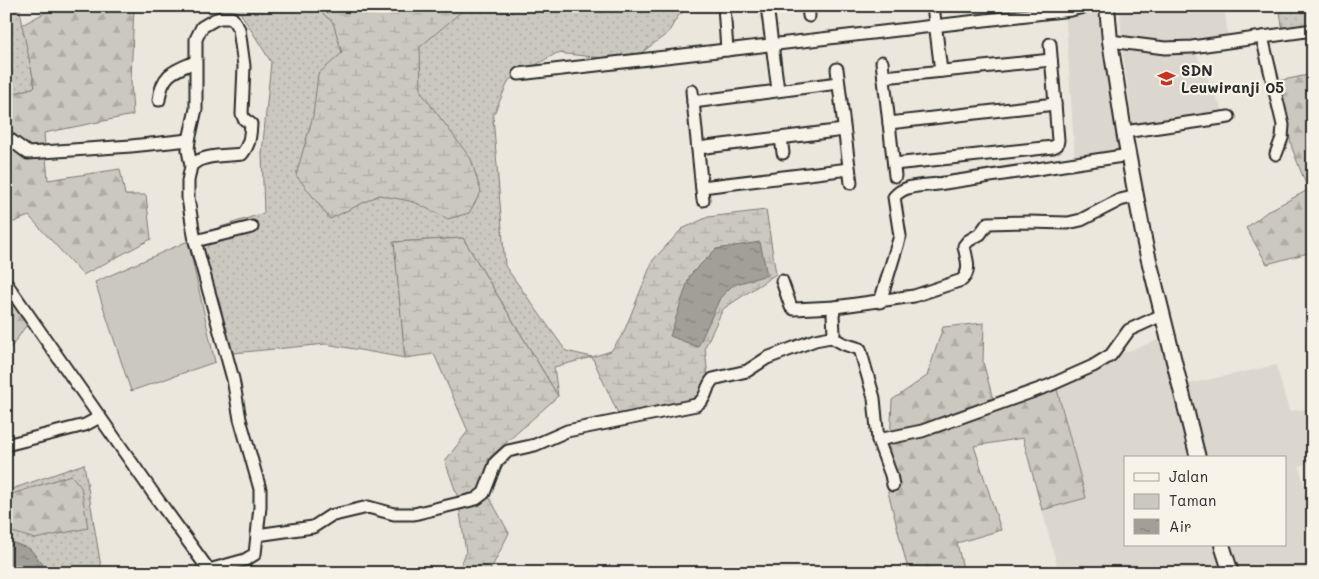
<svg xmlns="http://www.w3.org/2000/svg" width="1319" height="579" font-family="Mali,sans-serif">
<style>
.built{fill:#dbd7ce}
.grass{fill:url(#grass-dots);stroke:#7b7a75}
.forest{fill:url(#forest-firs);stroke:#7b7a75}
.wetland{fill:url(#wetland-marsh);stroke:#7b7a75}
.park{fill:#cbc8bf;stroke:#7b7a75}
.water{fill:url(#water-ripples);stroke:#72716c}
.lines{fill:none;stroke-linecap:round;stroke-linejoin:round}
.minor-casing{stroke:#2b2b2b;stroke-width:15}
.major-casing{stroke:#2b2b2b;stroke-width:18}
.minor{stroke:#f7f3e8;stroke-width:11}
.major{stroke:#f7f3e8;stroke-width:14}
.labels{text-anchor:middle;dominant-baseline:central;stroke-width:4.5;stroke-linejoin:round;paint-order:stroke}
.poi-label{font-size:15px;font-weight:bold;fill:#2b2b2b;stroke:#f7f3e8;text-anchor:start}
</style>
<defs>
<pattern id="grass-dots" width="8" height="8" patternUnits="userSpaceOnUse" patternTransform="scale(1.25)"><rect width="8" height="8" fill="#cbc8bf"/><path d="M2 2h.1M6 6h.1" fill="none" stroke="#aeaca4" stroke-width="1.8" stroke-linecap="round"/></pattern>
<pattern id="forest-firs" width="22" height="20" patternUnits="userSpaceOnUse" patternTransform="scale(1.25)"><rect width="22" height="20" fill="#cbc8bf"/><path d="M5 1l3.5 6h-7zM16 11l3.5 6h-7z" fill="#aeaca4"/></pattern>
<pattern id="wetland-marsh" width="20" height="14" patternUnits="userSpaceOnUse" patternTransform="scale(1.25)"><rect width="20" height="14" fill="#cbc8bf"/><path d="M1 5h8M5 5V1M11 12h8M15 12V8" fill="none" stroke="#aeaca4"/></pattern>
<pattern id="water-ripples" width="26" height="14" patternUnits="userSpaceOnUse" patternTransform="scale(1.25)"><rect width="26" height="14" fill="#a29f98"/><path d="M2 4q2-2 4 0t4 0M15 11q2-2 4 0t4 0" fill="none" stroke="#84827c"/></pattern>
</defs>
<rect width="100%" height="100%" fill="#ebe7dd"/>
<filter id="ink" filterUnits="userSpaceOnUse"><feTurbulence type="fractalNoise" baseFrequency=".02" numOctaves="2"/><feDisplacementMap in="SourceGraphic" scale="10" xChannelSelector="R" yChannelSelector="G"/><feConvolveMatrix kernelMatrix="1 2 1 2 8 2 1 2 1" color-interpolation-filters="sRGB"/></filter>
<g filter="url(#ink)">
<g class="built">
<polygon points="1065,6 1098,6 1100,35 1122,160 1075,163"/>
<polygon points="1120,6 1224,6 1228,37 1190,40 1223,112 1133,127 1122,46"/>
<polygon points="1161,339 1191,458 1125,458 1125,545 1214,545 1222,573 1059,573 1042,510 1086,498 1054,378"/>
<polygon points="1276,365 1289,411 1313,408 1313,462 1299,466 1313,518 1313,573 1235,573 1228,545 1285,545 1285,458 1206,458 1188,384"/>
</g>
<g class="grass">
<polygon points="6,6 19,6 35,87 6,96"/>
<polygon points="221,6 691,6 678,16 668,33 641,53 603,58 557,53 509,80 493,116 505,266 566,351 592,357 554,367 558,396 463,238 395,242 405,358 326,344 223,354 199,234 264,213 262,153 271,62 240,12 221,12"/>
<polygon points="1279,6 1313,6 1313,22 1283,31"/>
<polygon points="84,464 102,573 6,573 6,491"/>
</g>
<g class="forest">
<polygon points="57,6 134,6 131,81 133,115 44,133 48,180 120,169 125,195 146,195 151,239 83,275 29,216 6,225 6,96 35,87 22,25"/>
<polygon points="1313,74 1313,262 1308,253 1267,264 1246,228 1268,211 1308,190 1292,148 1278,81"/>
<polygon points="6,290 32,317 12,346 6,350"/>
<polygon points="984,323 983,362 993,399 1054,378 1086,498 1042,510 1023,438 974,446 1001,530 957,543 964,573 909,573 888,492 892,400 927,376 943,327"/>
<polygon points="71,475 81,487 88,528 35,539 6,530 6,496"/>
</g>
<g class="wetland">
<polygon points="322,6 458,6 461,12 420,47 421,92 471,159 481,192 469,213 448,219 414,202 379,195 330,219 296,175 313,116 318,74 342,53 333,22 322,13"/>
<polygon points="766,210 776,274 723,309 705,347 710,400 621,420 592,357 611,351 623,334 653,260 682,229 708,217"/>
<polygon points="463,238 558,396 488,459 487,493 509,533 489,573 457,573 466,553 458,498 445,461 468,431 434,354 405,358 394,242"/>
</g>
<polygon class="park" points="188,241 215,362 131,391 95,282"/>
<g class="water">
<polygon points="760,242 767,275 733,285 720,298 698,347 670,336 690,275 716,249"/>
<polygon points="6,540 30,549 50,573 6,573"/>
</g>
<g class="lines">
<defs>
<g id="minor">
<polyline points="724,6 727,50"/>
<polyline points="767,6 778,90"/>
<polyline points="808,6 809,16"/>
<polyline points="933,6 941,71"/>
<polyline points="1262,37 1283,125 1282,138 1276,154"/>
<polyline points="1110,41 1165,48 1192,47 1313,30"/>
<polyline points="882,62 895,176"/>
<polyline points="837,69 851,183"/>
<polyline points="519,74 1071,10 1088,6"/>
<polyline points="884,77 1051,60"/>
<polyline points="692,91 703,200"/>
<path d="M 159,100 C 162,74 173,71 195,62"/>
<polyline points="693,102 838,83"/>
<polyline points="889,123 1055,104"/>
<polyline points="1124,132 1229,117"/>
<polyline points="6,138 8,138 28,153 131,146 189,140"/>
<polyline points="781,138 783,153"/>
<polyline points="698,148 844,130"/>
<polyline points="894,164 1053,147 1057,145 1058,140 1050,44"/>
<path d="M 191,166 C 202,154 226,156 242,154 C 250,144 250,137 251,124 L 244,119 L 242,114 L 244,66 L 239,29 L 232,18 L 220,18 L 214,20 L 202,27 L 196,39 L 196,109 L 189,140 L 188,150 L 191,166 L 188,181 L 188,198 L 195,241 L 233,379 L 240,419 L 260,489 L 260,507 L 255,554 L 245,560 L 209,570"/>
<polyline points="702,187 849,169"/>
<polyline points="195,241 252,227"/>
<polyline points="782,281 791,307 794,309 835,307"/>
<polyline points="6,283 153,493 211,573"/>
<path d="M 880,302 L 900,236 L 894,197 C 905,184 922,186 938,184 L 1129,155"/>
<polyline points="831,337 844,344 860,349 874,398 878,440 891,475 893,485"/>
<polyline points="878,440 922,431 1048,386 1093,366 1111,355 1129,330 1162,315"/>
<polyline points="6,445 85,425 100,417"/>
<path d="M 257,535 L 313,527 L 330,516 L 368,507 L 394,514 L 414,514 L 476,499 L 484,493 L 496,462 L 508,451 L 535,445 L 567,431 L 696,405 C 709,397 704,389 713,379 L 747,371 L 767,358 L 815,340 L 831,337 L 834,333 L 833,315 L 835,307 L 914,296 L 962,280 C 972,270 966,258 964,246 L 968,241 L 980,234 L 988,223 L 1028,222 L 1068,223 L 1081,220 L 1120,200 L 1137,196"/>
</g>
<g id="major">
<polyline points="1107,6 1110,41 1124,132 1145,244 1198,458"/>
<polyline points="1222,545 1231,573"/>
</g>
</defs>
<use href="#minor" class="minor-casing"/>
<use href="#major" class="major-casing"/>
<use href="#minor" class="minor"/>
<use href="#major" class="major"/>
</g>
</g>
<defs>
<symbol id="school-bare" viewBox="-9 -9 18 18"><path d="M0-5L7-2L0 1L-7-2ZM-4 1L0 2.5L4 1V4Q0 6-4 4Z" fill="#c8321e" stroke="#f7f3e8" stroke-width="2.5" paint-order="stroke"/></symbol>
</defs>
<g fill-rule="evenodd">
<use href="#school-bare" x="1154" y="66" width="25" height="25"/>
</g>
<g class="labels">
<g class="poi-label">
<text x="1181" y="70">SDN<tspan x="1181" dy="17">Leuwiranji 05</tspan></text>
</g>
</g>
<rect width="1319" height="579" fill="none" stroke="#f7f3e8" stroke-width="25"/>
<rect x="12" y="12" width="1294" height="554" fill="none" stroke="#2b2b2b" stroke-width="2" filter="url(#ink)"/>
<rect x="1124" y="456" width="162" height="90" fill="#f7f3e8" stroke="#a5a39c"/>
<rect x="1134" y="473" width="25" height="8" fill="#f7f3e8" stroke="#a5a39c"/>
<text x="1169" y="482" font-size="15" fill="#2b2b2b">Jalan</text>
<rect x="1134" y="494" width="25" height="15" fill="#cbc8bf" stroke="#a5a39c"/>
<text x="1169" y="506" font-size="15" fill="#2b2b2b">Taman</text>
<rect x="1134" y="519" width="25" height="15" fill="url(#water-ripples)" stroke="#a5a39c"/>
<text x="1169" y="532" font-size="15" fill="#2b2b2b">Air</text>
</svg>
